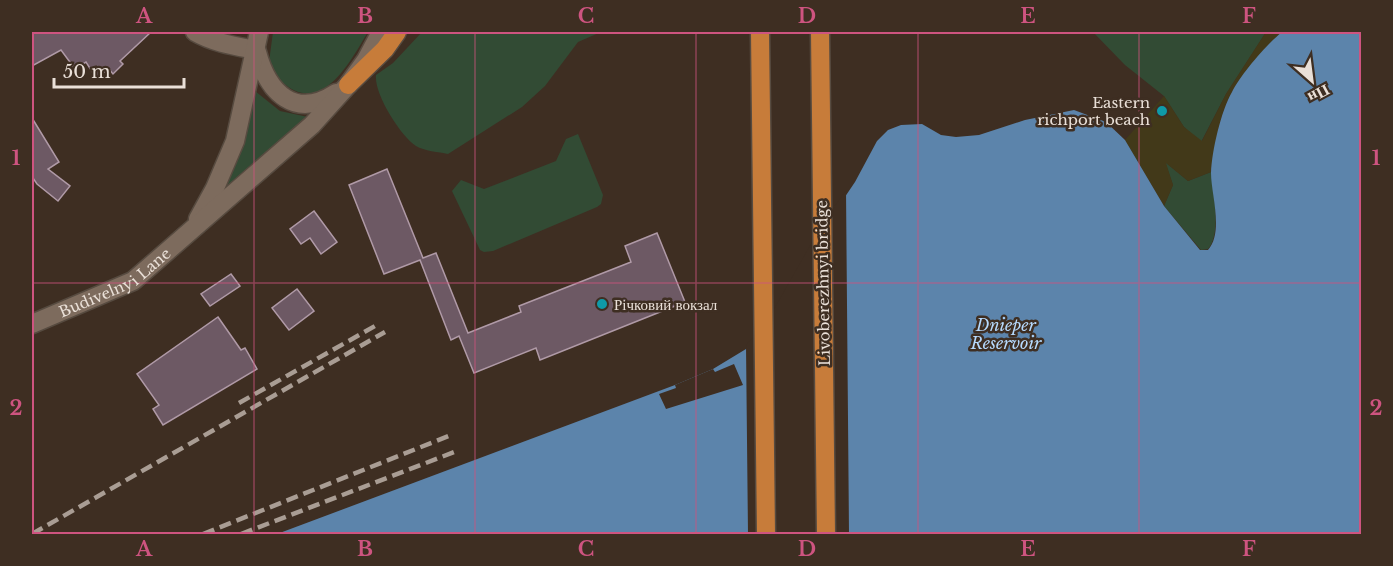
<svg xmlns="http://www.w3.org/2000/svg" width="1393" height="566" font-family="'Libre Baskerville',serif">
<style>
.green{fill:#324b34}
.sand{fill:#423919}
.water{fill:#5c84ab}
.pier{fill:#3e2e22}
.building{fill:#6d5964;stroke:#b09aa7;stroke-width:1.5}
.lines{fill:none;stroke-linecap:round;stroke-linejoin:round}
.minor-casing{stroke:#574b40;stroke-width:21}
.major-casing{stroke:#574b40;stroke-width:21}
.minor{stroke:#7d6b5d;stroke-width:18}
.major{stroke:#c77c3a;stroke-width:18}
.rail{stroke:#a99d94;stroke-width:4.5;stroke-dasharray:12 6;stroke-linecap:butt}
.grid{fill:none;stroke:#ce5480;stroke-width:1.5;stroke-opacity:0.55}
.culture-dot{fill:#0f9aa8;stroke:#3e2e22;stroke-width:2}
.labels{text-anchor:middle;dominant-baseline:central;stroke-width:5;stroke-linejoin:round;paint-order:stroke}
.poi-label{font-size:15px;fill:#eae0d8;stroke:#3e2e22;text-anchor:end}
.street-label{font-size:15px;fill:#eae0d8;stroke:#3e2e22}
.water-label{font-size:16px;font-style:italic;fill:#b6dafe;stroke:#3e2e22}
.neatline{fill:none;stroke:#ce5480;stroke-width:2}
.grid-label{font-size:20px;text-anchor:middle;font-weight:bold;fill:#ce5480}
</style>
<rect width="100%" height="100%" fill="#3e2e22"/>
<g class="green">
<path d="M 273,32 L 368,32 C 351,60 322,118 282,82 C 277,77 273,68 269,62 Z"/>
<path d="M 422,32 L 601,32 L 578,42 L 545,86 L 522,107 L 448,154 C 439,152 424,151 416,146 C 400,135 374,94 376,75 L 393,63 Z"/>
<polygon points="1093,32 1266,32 1226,94 1201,142 1184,127 1164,96 1125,65"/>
<polygon points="255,91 280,111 308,117 224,192 221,187"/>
<polygon points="578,134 603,195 601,204 597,207 493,251 484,252 480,250 452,191 461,180 484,189 556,161 566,139"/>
<path d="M 1165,162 L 1188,181 L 1211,172 C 1213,192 1222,234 1208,249 L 1201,250 L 1164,206 L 1173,185 Z"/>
</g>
<path class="sand" d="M 1266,32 L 1282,32 C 1267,45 1242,74 1232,92 C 1219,114 1215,146 1211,172 L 1188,181 L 1166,163 L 1173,185 L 1164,206 L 1125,140 L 1164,96 L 1184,127 L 1202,141 L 1226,94 Z"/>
<path class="water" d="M 1282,32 L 1361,32 L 1361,534 L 277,534 L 675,385 L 713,369 L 746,349 L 769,324 L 826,225 L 855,182 L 877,141 L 888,130 L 901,125 L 922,124 L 941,135 L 956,137 L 979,135 L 1025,120 L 1074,110 L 1106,122 L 1125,140 L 1164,206 L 1200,250 L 1208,250 C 1224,232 1211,194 1211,173 C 1212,150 1221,111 1232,92 C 1241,74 1267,44 1282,32 Z"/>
<g class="pier">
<polygon points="846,190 849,534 748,534 746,345 766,323 823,223"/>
<polygon points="734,364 743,385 666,409 659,394 676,388 675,385 713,369 715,372"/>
</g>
<g class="building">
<polygon points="32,32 151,32 120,61 123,64 113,74 109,69 96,78 86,62 75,69 61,50 32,66"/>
<polygon points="32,118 59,162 48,169 70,186 58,201 37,184 33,178 32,180"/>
<polygon points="387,169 423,258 436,253 468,333 521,312 519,306 631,262 625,246 657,233 685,302 540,360 536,348 474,373 459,336 451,340 420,260 384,274 349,185"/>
<polygon points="314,211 337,242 321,254 310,238 301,244 290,229"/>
<polygon points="231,274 240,286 210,306 201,294"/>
<polygon points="297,289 314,311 289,330 272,308"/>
<polygon points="218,317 241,350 245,348 257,369 163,425 153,409 159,405 137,374"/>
</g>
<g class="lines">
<defs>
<g id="minor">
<path d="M 195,32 C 214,43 235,46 256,50"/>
<path d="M 257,52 C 268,93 295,120 336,93"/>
<polyline points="198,219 215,188 235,141 259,32"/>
<path id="s1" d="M 32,324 L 133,281 L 312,125 L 348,85 L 366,60 L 381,32"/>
</g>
<g id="major">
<polyline points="760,32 766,534"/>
<polyline points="820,32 826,534"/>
<polyline points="348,85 385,49 397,32"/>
</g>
</defs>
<use href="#minor" class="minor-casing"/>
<use href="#major" class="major-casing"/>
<use href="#minor" class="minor"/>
<use href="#major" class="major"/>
<g class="rail">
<polyline points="239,403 375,326"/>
<polyline points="32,534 385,332"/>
<polyline points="203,534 451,435"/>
<polyline points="241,534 457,451"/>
</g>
</g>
<path class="grid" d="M 254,32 L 254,534M 475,32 L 475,534M 696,32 L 696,534M 918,32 L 918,534M 1139,32 L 1139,534M 32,283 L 1362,283"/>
<g class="culture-dot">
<circle cx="1162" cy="111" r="6"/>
<circle cx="602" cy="304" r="6"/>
</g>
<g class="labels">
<g class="poi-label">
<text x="1150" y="102">Eastern<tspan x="1150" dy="17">richport beach</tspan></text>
<text x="614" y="304" text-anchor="start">Річковий вокзал</text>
</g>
<g class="street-label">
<text stroke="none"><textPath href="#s1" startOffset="93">Budivelnyi Lane</textPath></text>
<text transform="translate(823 283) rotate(-91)">Livoberezhnyi bridge</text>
</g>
<g class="water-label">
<text x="1006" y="325">Dnieper<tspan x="1006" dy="18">Reservoir</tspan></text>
</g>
</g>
<rect width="1393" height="566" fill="none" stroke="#3e2e22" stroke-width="66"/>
<g transform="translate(1312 81) rotate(152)" stroke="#3e2e22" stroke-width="4.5" paint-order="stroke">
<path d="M0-4.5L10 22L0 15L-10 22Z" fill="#eae0d8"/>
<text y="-9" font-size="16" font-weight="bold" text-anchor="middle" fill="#eae0d8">Пн</text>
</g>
<path d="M54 78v9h130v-9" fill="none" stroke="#eae0d8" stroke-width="3"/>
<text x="63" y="78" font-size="18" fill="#eae0d8" stroke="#3e2e22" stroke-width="4.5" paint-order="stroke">50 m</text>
<rect x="33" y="33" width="1327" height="500" class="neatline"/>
<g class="grid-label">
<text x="144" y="23">A</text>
<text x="365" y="23">B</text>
<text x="586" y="23">C</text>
<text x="807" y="23">D</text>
<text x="1028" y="23">E</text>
<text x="1249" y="23">F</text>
<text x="16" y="165">1</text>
<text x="1376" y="165">1</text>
<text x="16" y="415">2</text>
<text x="1376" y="415">2</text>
<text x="144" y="556">A</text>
<text x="365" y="556">B</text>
<text x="586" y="556">C</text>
<text x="807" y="556">D</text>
<text x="1028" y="556">E</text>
<text x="1249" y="556">F</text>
</g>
</svg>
